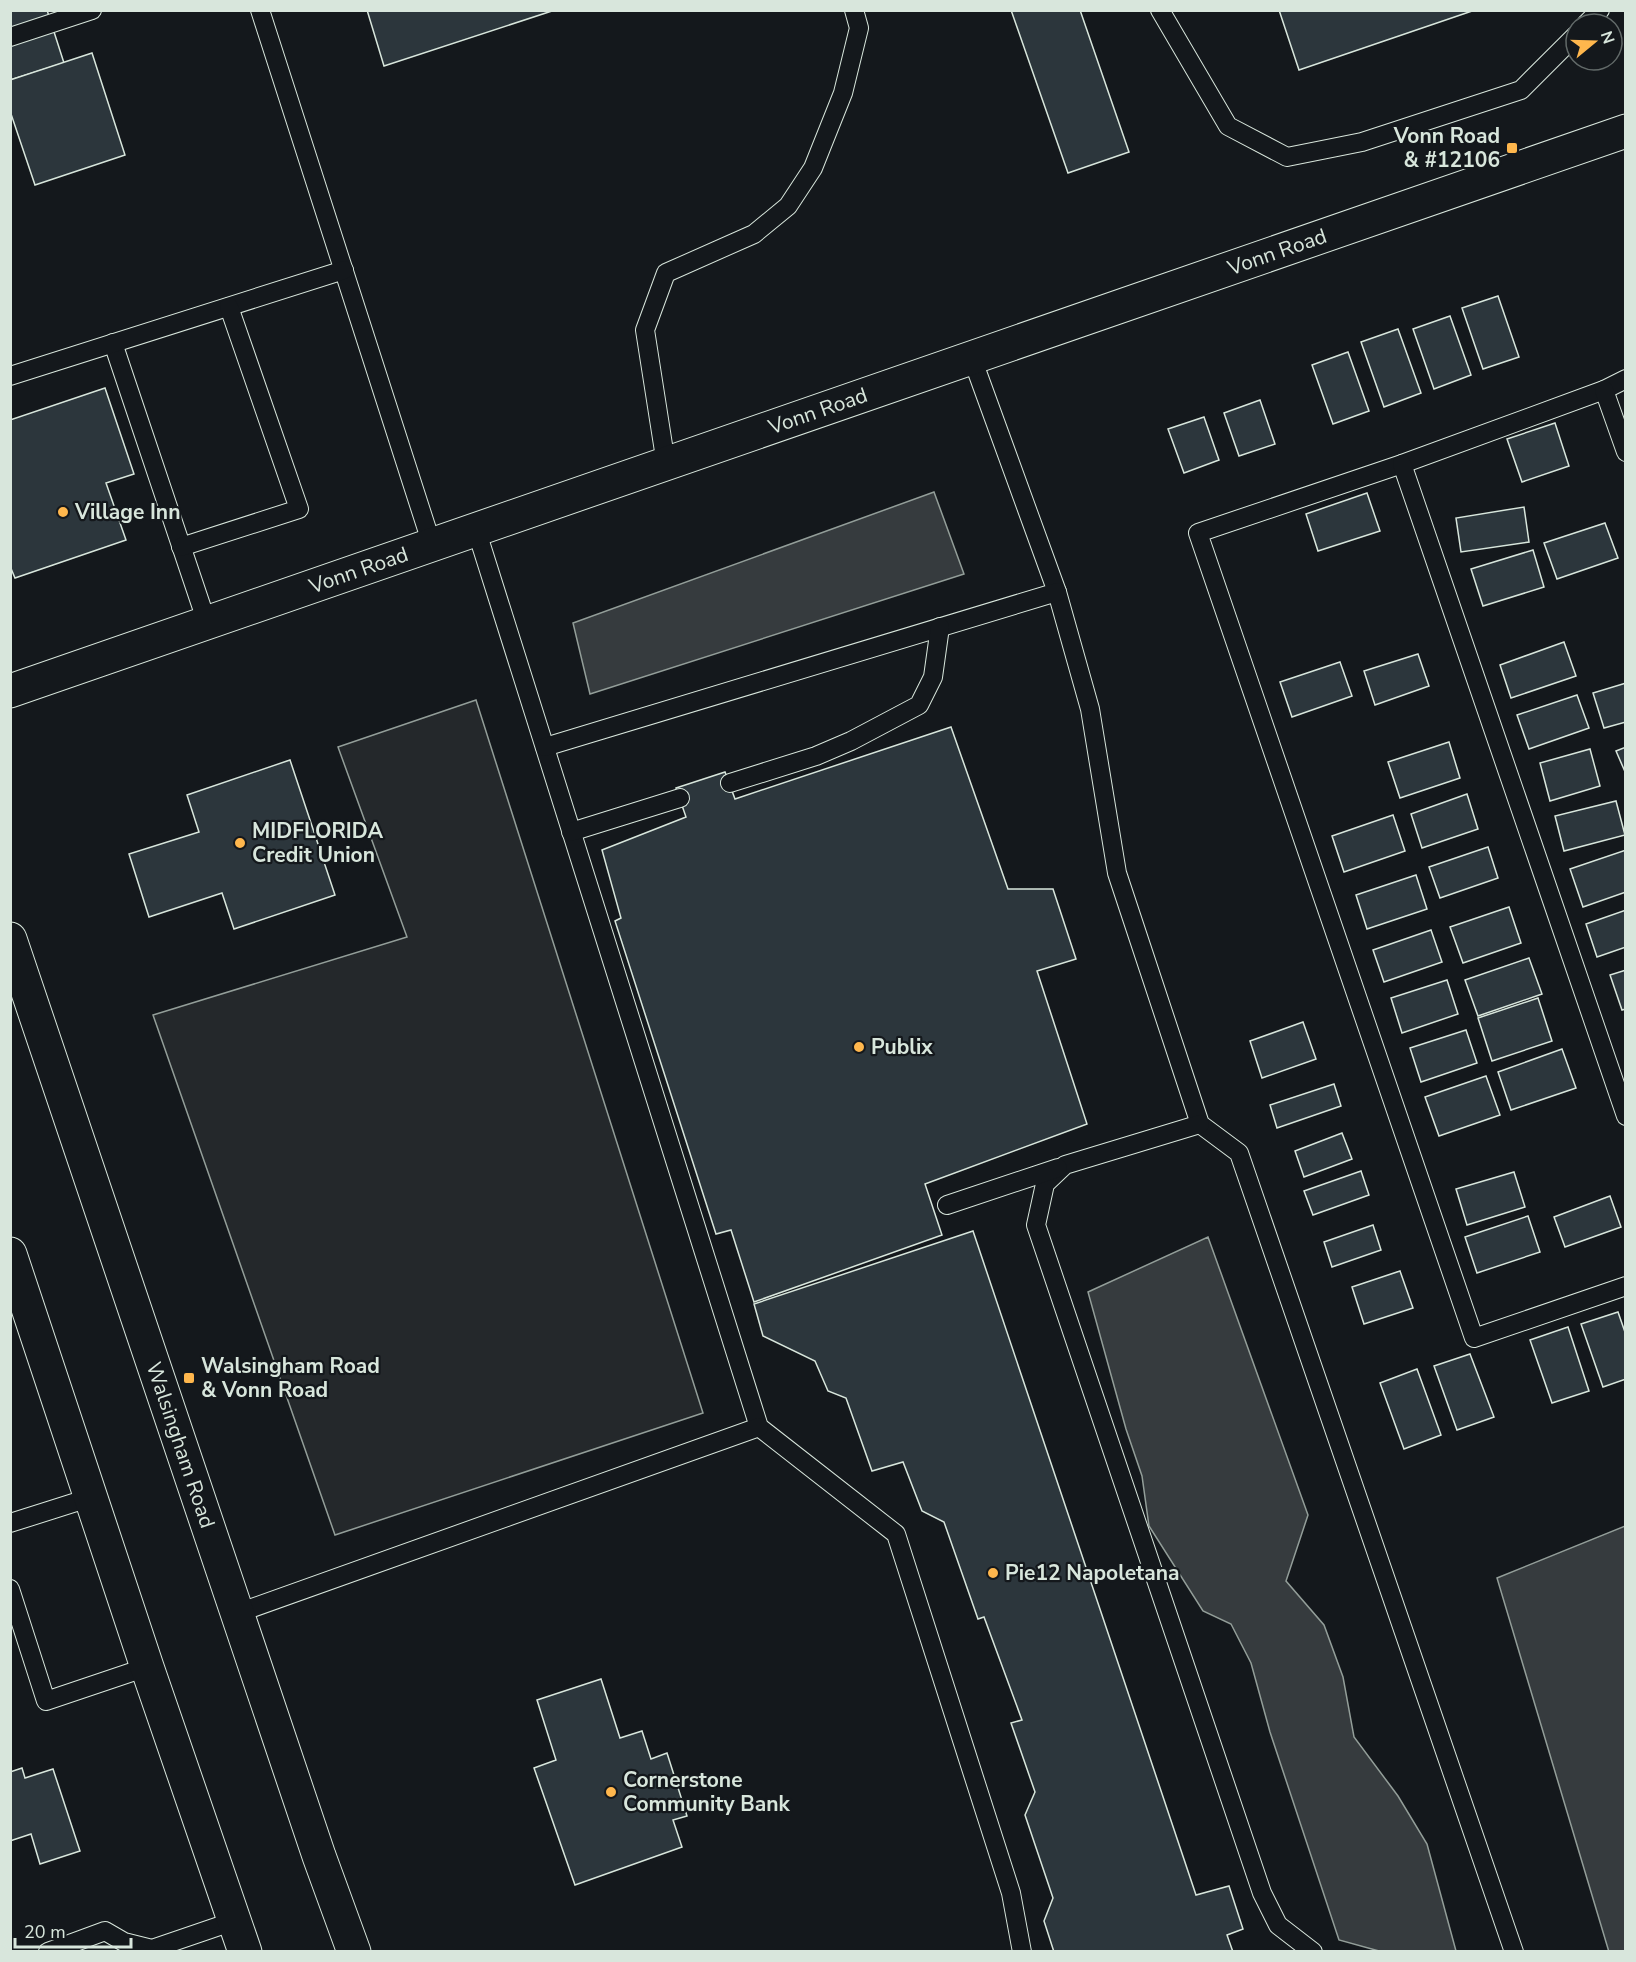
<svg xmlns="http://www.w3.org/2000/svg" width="1636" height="1962" font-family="'Nunito Sans',sans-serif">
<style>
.parking{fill:#24282b;stroke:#939e99;stroke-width:1.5}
.water{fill:#363b3e;stroke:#939e99;stroke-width:1.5}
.building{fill:#2c363c;stroke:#d8e6dc;stroke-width:1.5}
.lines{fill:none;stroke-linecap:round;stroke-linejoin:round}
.lane-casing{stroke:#d8e6dc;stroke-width:20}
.secondary-casing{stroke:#d8e6dc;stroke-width:35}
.primary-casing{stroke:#d8e6dc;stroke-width:35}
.lane{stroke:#14181c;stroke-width:18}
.secondary{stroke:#14181c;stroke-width:33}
.primary{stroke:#14181c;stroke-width:33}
.poi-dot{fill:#ffb74d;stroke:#14181c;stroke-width:2}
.labels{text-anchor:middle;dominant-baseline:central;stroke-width:4.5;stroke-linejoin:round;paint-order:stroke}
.poi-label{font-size:21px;font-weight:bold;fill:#d8e6dc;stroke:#14181c;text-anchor:start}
.street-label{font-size:21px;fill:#d8e6dc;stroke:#14181c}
</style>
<rect width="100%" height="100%" fill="#14181c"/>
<polygon class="parking" points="476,700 703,1413 335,1535 153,1015 407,937 338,747"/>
<g class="water">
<polygon points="934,492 964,574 590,694 573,623"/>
<polygon points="1208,1237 1308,1515 1286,1581 1324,1625 1343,1677 1354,1737 1398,1796 1427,1844 1456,1951 1379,1951 1339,1940 1270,1732 1251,1663 1231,1624 1203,1611 1149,1526 1142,1476 1126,1429 1088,1292"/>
<polygon points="1625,1526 1626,1951 1609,1952 1497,1578"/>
</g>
<g class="building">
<polygon points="10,10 47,10 64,63 10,80"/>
<polygon points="367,10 555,10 384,66"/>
<polygon points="1011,10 1080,10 1129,152 1068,173"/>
<polygon points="1279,10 1475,10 1299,70"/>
<polygon points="92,53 125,155 35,185 10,111 10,80"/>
<polygon points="1498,296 1519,357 1483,369 1462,308"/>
<polygon points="1450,316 1471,375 1434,389 1413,329"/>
<polygon points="1398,329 1421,393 1384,407 1361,342"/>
<polygon points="1348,352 1369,411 1333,424 1312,365"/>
<polygon points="105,388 134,474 106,483 126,540 15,578 10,566 10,420"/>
<polygon points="1260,400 1275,444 1239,456 1224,413"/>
<polygon points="1204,417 1219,460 1184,473 1168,429"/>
<polygon points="1555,423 1569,466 1522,482 1507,439"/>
<polygon points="1367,493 1380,531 1318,551 1306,514"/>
<polygon points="1524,507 1529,542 1461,552 1456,518"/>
<polygon points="1605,523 1618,558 1557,579 1544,543"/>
<polygon points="1533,550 1544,587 1483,606 1471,569"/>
<polygon points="1564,642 1576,676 1511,698 1500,665"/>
<polygon points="1418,654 1429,686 1375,705 1364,671"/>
<polygon points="1340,662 1352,696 1292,717 1280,682"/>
<polygon points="1626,683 1626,722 1604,728 1593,693"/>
<polygon points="1577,695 1589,728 1529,749 1517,715"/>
<polygon points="951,727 1008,889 1053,889 1076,959 1037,971 1087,1124 925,1184 942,1235 754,1302 731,1230 716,1234 615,921 621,918 602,850 686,817 676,788 725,772 735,799"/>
<polygon points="1449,742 1460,778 1400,798 1388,762"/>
<polygon points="1626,747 1626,774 1616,751"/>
<polygon points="1590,749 1600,786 1550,801 1540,763"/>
<polygon points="290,760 335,895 234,929 222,893 149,917 129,854 199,832 187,795"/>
<polygon points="1467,794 1478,829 1422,848 1411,814"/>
<polygon points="1616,801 1625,835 1564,851 1555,816"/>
<polygon points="1393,815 1405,851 1344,872 1332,836"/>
<polygon points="1488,847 1498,878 1440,898 1429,867"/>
<polygon points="1626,850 1626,892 1583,907 1570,869"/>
<polygon points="1416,875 1427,909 1367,929 1356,895"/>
<polygon points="1509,907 1521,943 1463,963 1450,927"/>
<polygon points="1626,910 1626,947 1597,957 1586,924"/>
<polygon points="1431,930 1442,962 1384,982 1373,950"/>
<polygon points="1529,958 1542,994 1478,1016 1465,980"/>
<polygon points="1626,970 1626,1009 1622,1010 1610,975"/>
<polygon points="1447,980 1458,1014 1402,1033 1391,998"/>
<polygon points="1538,998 1552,1041 1492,1061 1478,1018"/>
<polygon points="1303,1022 1316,1059 1262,1078 1250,1041"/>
<polygon points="1466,1030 1477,1063 1421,1082 1410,1048"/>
<polygon points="1562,1049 1576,1088 1511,1110 1498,1072"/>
<polygon points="1486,1076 1500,1115 1439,1136 1425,1097"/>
<polygon points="1334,1084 1341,1106 1277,1128 1270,1105"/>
<polygon points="1342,1133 1352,1159 1304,1177 1295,1151"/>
<polygon points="1361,1171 1369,1195 1313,1215 1304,1191"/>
<polygon points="1514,1172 1525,1207 1467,1225 1456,1189"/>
<polygon points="1610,1196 1621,1227 1565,1247 1554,1217"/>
<polygon points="1528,1216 1540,1252 1477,1273 1465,1237"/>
<polygon points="1373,1225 1381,1250 1332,1267 1324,1242"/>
<polygon points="973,1231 1196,1895 1229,1886 1243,1929 1227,1935 1233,1952 1054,1952 1044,1921 1053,1898 1025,1815 1035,1792 1011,1723 1022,1720 984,1617 978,1619 944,1522 922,1511 903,1462 872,1471 846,1398 828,1391 815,1361 763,1336 754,1304"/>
<polygon points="1400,1271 1413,1308 1364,1324 1352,1287"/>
<polygon points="1618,1312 1626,1335 1626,1379 1603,1387 1581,1324"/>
<polygon points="1568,1327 1589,1391 1552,1403 1530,1340"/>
<polygon points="1470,1354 1494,1417 1457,1430 1434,1366"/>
<polygon points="1417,1369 1441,1435 1404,1449 1380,1383"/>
<polygon points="601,1679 620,1738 642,1731 651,1759 667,1753 687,1816 673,1820 682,1847 575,1885 534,1768 556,1760 537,1700"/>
<polygon points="22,1768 25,1778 53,1769 80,1851 40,1864 31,1834 10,1841 10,1772"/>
</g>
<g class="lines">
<defs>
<g id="lane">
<polyline points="260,10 432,545"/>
<polyline points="1160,10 1228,126 1287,157 1362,142 1521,90 1576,35"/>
<polyline points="1586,24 1600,10"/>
<polyline points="10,37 92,10"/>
<polyline points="113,343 207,623"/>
<polyline points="972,358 1057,592 1090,709 1117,873 1200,1124 1239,1153 1514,1952"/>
<polyline points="10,376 344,270"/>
<polyline points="1626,379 1604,390 1402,464 1198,533 1474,1338 1626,1286"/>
<polyline points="1604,390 1626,452"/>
<polyline points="666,464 645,330 666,273 754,234 788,206 813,168 843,93 859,28 854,10"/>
<polyline points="1402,464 1626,1116"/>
<polyline points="476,529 759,1427 896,1534 1011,1893 1022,1952"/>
<polyline points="181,547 299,509 229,307"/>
<polyline points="545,747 1057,592"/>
<polyline points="730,783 816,756 851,741 919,705 933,677 940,627"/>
<polyline points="571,832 680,798"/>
<polyline points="1200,1124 1065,1165 1045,1184 1036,1225 1262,1893 1278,1925 1313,1952"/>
<polyline points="947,1205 1058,1168"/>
<polyline points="10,1523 92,1497"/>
<polyline points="10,1589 46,1701 147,1667"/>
<polyline points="238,1613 759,1427"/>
<polyline points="48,1952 105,1931 124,1942 152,1949 234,1921"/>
</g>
<g id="secondary">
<path id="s1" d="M 10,691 L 1626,131"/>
</g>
<g id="primary">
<path id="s2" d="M 10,939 L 319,1856 L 354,1952"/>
<polyline points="10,1254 147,1667 245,1952"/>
</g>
</defs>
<use href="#lane" class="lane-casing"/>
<use href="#secondary" class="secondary-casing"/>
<use href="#primary" class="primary-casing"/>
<use href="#lane" class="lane"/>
<use href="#secondary" class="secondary"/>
<use href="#primary" class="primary"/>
</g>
<g class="poi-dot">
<rect x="1506" y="142" width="12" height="12" rx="3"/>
<circle cx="63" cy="512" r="6"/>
<circle cx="240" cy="843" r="6"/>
<circle cx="859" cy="1047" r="6"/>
<rect x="183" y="1372" width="12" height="12" rx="3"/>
<circle cx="993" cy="1573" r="6"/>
<circle cx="611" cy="1792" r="6"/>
</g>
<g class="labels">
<g class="poi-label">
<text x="1500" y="136" text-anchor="end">Vonn Road<tspan x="1500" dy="24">&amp; #12106</tspan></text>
<text x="75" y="512">Village Inn</text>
<text x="252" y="831">MIDFLORIDA<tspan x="252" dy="24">Credit Union</tspan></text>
<text x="871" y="1047">Publix</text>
<text x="201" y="1366">Walsingham Road<tspan x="201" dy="24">&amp; Vonn Road</tspan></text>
<text x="1005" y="1573">Pie12 Napoletana</text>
<text x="623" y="1780">Cornerstone<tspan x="623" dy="24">Community Bank</tspan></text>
</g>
<g class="street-label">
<text stroke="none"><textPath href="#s1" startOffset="1341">Vonn Road</textPath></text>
<text stroke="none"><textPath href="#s1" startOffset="855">Vonn Road</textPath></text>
<text stroke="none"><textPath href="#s1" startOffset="369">Vonn Road</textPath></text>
<text stroke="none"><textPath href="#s2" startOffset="534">Walsingham Road</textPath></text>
</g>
</g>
<rect width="1636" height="1962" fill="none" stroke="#d8e6dc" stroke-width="24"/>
<g transform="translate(1594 42) rotate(71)"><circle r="28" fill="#14181c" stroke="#626a69" stroke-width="1.5"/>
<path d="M0-4.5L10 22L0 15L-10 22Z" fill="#ffb74d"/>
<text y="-9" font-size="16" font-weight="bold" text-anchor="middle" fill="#d8e6dc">N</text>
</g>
<path d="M15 1938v9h116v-9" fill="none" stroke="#d8e6dc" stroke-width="3"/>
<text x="24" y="1938" font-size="18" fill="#d8e6dc" stroke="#14181c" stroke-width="4.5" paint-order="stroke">20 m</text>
</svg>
